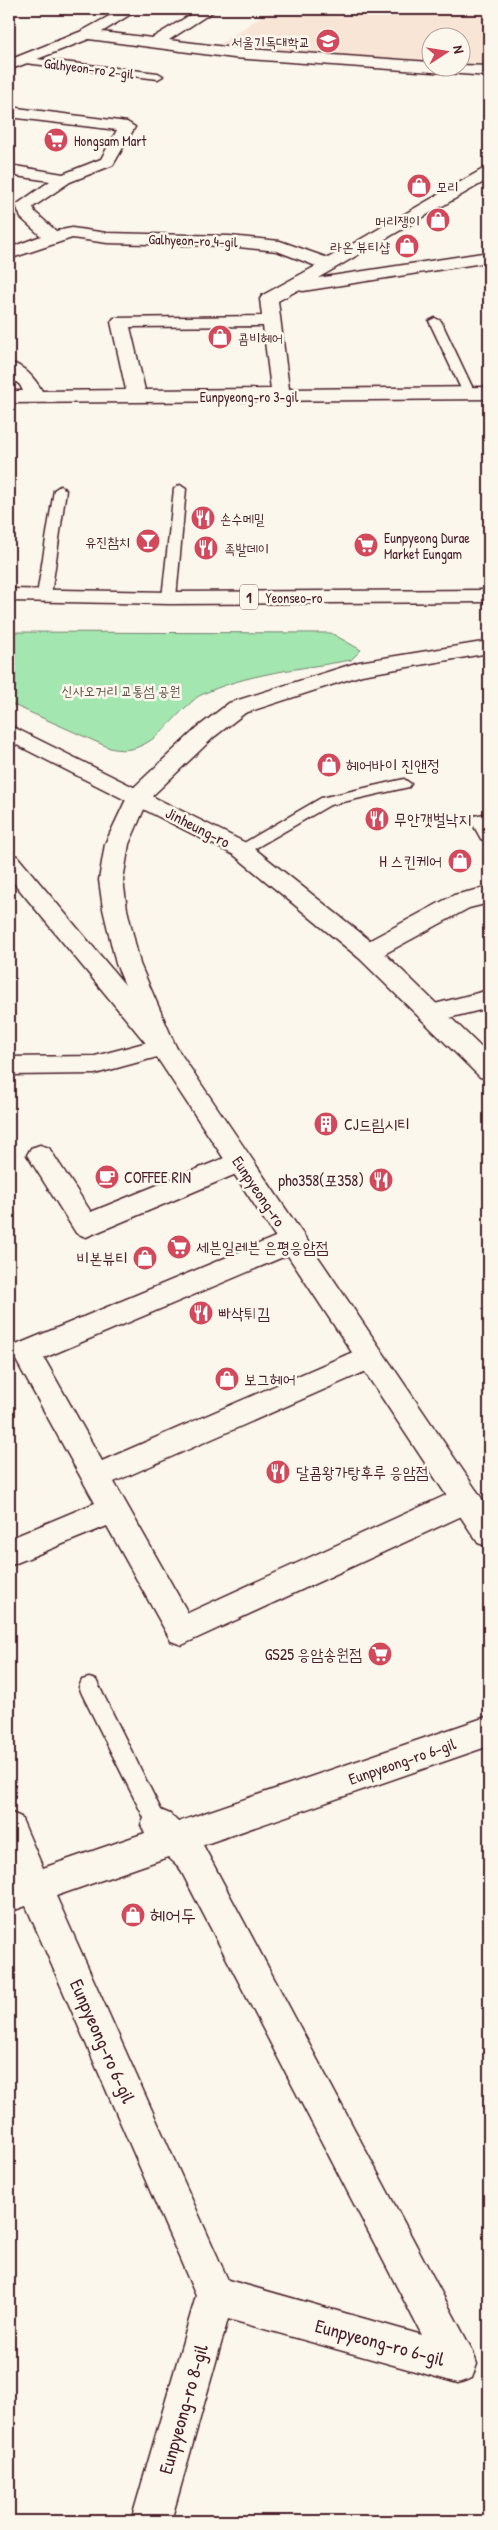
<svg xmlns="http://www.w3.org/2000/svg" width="498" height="2530" font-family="'Patrick Hand','Poor Story',sans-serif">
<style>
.built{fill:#f8e5d6}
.green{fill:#a3e6b0;stroke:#76826e}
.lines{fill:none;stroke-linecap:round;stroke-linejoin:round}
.lane-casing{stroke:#4a1f2b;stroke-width:3}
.street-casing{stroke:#4a1f2b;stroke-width:3}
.secondary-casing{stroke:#4a1f2b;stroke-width:3}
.primary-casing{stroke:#4a1f2b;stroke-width:3}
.lane{fill:#fbf7ec;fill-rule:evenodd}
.street{fill:#fbf7ec;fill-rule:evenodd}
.secondary{fill:#fbf7ec;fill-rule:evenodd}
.primary{fill:#fbf7ec;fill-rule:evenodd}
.labels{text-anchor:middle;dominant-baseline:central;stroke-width:5;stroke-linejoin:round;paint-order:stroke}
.far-poi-label{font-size:14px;fill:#4a1f2b;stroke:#fbf7ec;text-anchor:start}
.far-street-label{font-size:14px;fill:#4a1f2b;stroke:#fbf7ec}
.far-park-label{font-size:14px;fill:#60514c;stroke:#fbf7ec}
.shield{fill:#fbf7ec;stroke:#7f6065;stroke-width:1}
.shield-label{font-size:15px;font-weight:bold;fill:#4a1f2b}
.poi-label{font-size:16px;fill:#4a1f2b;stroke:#fbf7ec;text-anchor:start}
.street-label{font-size:16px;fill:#4a1f2b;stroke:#fbf7ec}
.near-poi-label{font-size:19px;fill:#4a1f2b;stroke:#fbf7ec;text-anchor:start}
.near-street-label{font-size:19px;fill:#4a1f2b;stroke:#fbf7ec}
</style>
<rect width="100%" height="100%" fill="#fbf7ec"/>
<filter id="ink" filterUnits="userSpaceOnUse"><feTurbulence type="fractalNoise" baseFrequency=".02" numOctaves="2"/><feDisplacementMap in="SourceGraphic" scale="10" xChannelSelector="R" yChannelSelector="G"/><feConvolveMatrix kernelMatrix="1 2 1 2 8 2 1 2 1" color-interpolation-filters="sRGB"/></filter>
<g filter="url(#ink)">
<polygon class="built" points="272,9 489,9 489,67 461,65 460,38 430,38 430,63 235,48 220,44"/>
<path class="green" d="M 9,632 L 331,633 L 361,650 L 351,660 C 302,669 245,673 199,696 C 194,699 190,704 185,708 C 163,730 143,757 110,748 L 9,703 Z"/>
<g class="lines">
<defs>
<g id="lane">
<polygon points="20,57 158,73 163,76 158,79 17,62 17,58"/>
<polygon points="435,318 441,321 475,393 473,396 465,396 463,393 429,321"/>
<polygon points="180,485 186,489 176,598 169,602 162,598 174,489"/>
<polygon points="60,486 66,490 51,595 44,599 37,595 54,490"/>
<polygon points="404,779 411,784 409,787 330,805 247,853 237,853 235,850 237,847 321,798"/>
<polygon points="89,1678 96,1680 165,1818 169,1825 165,1832 158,1835 151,1832 82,1694 79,1687 82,1680"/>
</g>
<g id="street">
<polygon points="122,9 139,9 102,32 152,38 200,9 217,9 169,40 234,48 430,62 430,68 460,68 460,65 489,66 489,76 234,58 89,39 9,70 9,60 82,31"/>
<path d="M 9,107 L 127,122 L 135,127 L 113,165 L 70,182 L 33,207 L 35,212 L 56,231 L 72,228 L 107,233 L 229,236 L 280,241 L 328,258 L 483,169 L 489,167 L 489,179 L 318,278 L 489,252 L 489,262 L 303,291 L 298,290 L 278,301 L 289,389 L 489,387 L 489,399 L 9,403 L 9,391 L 23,391 L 20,385 L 9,376 L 9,362 C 23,365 35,378 42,391 L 126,390 L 111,322 L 114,318 L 262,316 L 260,299 L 263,295 L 316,266 L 277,251 L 229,246 L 107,243 L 72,238 L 9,259 L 9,248 L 41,236 L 21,218 L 16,205 L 50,181 L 9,175 L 9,165 L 63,174 L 101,159 L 117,130 L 9,117 ZM 263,326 L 271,389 L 145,390 L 130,327 Z"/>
<polygon points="489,813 489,842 481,839 471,821 474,816"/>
<polygon points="489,887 489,903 469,908 377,958 368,960 359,958 356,952 359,946 454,895"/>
<polygon points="489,990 489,1008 432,1022 423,1019 420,1013 423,1007"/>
<polygon points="163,1038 172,1041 176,1047 172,1053 95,1074 9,1075 9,1057 95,1056"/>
<polygon points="40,1145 49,1148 91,1212 239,1152 248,1155 252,1162 248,1169 86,1237 76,1233 27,1155 31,1148"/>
<polygon points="292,1230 302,1233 306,1241 302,1249 44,1358 102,1461 360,1349 370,1345 380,1349 384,1357 380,1365 114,1482 188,1613 455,1491 466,1487 477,1491 481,1500 477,1509 182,1645 171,1641 107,1526 9,1566 9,1539 95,1503 12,1353 16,1345"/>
<path d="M 489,1716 L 489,1746 L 203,1845 L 472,2350 L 477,2364 L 472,2378 L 458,2383 L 228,2319 L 171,2521 L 131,2521 L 196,2296 L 26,1906 L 9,1912 L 9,1880 L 14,1878 L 9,1866 L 9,1812 L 21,1817 L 43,1868 L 145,1833 L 141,1825 L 146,1814 L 158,1809 L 170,1814 L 178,1822 ZM 168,1857 L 179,1867 L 422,2335 L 228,2280 L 56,1896 Z"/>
</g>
<g id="secondary">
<polygon points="9,725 250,845 377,946 489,1055 489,1079 480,1077 359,958 234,855 9,741"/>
<polygon points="9,854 17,856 172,1041 489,1509 489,1547 478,1543 154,1053 9,877"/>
</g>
<g id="primary">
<polygon points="9,589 169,592 489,590 489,602 169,604 9,601"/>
<polygon points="489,641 489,653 362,675 245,713 214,737 148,800 129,844 123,880 127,909 140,964 176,1047 172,1053 163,1056 154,1053 116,964 103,909 99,880 105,844 130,791 198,727 229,703 359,662"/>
</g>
</defs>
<use href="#lane" class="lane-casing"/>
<use href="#street" class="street-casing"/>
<use href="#secondary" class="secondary-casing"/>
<use href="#primary" class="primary-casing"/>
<use href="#lane" class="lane"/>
<use href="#street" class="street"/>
<use href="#secondary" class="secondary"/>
<use href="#primary" class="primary"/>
</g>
</g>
<defs>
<symbol id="university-disc" viewBox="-11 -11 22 22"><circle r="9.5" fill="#d1495b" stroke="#fbf7ec"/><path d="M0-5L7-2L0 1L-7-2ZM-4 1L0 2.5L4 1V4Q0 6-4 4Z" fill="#fff"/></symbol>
<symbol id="supermarket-disc" viewBox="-11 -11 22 22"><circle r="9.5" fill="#d1495b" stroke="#fbf7ec"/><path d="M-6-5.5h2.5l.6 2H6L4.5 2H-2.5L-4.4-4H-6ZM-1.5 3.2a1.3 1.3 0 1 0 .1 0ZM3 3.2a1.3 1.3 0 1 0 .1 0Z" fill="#fff"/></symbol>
<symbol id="shop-disc" viewBox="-11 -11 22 22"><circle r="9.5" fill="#d1495b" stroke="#fbf7ec"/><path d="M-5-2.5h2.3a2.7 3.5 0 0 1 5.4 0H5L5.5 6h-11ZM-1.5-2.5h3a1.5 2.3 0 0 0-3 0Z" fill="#fff"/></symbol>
<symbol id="restaurant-disc" viewBox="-11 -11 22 22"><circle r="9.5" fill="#d1495b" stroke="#fbf7ec"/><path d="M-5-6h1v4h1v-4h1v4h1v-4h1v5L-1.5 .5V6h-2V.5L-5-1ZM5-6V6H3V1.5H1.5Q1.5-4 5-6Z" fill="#fff"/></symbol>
<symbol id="bar-disc" viewBox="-11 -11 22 22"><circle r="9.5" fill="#d1495b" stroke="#fbf7ec"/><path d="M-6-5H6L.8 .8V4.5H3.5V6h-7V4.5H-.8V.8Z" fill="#fff"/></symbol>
<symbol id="building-disc" viewBox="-11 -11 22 22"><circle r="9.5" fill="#d1495b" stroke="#fbf7ec"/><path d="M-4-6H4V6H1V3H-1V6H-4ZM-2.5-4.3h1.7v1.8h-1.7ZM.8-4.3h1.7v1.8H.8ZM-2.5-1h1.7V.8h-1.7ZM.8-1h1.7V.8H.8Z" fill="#fff"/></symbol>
<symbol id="cafe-disc" viewBox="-11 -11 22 22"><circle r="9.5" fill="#d1495b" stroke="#fbf7ec"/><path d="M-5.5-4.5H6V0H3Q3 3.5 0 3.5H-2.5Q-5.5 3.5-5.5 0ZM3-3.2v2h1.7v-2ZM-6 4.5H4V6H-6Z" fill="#fff"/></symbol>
</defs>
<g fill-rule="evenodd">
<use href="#university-disc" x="314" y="27" width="28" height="28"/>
<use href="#supermarket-disc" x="42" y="126" width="28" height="28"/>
<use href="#shop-disc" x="405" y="172" width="28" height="28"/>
<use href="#shop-disc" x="424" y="206" width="28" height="28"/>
<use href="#shop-disc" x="393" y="232" width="28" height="28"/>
<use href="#shop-disc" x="206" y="323" width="28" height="28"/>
<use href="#restaurant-disc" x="189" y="504" width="28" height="28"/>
<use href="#bar-disc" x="134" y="527" width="28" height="28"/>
<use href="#supermarket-disc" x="352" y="531" width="28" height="28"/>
<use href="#restaurant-disc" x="192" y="534" width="28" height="28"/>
<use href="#shop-disc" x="315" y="751" width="28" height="28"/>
<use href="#restaurant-disc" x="363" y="805" width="28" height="28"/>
<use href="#shop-disc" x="446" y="847" width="28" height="28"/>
<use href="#building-disc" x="312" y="1110" width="28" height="28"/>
<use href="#cafe-disc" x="93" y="1163" width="28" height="28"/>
<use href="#restaurant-disc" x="367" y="1166" width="28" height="28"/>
<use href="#supermarket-disc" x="165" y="1233" width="28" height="28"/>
<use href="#shop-disc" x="131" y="1244" width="28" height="28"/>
<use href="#restaurant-disc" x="187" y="1299" width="28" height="28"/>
<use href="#shop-disc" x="213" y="1365" width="28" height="28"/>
<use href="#restaurant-disc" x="264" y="1458" width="28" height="28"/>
<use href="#supermarket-disc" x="366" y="1640" width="28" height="28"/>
<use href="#shop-disc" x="119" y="1901" width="28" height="28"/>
</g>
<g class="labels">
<g class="far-poi-label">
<text x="310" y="41" text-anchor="end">서울기독대학교</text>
<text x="74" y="140">Hongsam Mart</text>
<text x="436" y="186">모리</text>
<text x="420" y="220" text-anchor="end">머리쟁이</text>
<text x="390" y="246" text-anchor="end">라온 뷰티샵</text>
<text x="238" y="337">콤비헤어</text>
<text x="220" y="518">손수메밀</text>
<text x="384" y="537">Eunpyeong Durae<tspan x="384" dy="16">Market Eungam</tspan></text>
<text x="130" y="541" text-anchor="end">유진참치</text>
<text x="224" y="548">족발데이</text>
</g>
<g class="far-street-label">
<text transform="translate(89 68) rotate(7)">Galhyeon-ro 2-gil</text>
<text transform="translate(193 240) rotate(2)">Galhyeon-ro 4-gil</text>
<text x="249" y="396">Eunpyeong-ro 3-gil</text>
<text x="294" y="597">Yeonseo-ro</text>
</g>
<g class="far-park-label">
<text x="121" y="690">신사오거리 교통섬 공원</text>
</g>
<rect class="shield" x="240" y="584.5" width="18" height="25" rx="4"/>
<g class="shield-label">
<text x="249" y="597">1</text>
</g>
<g class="poi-label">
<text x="346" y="765">헤어바이 진앤정</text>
<text x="394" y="819">무안갯벌낙지</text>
<text x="442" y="861" text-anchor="end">H 스킨케어</text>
<text x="344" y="1124">CJ드림시티</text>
<text x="124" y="1177">COFFEE RIN</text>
<text x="364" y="1180" text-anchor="end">pho358(포358)</text>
<text x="196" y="1247">세븐일레븐 은평응암점</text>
<text x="128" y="1258" text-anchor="end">비본뷰티</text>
<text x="218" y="1313">빠삭튀김</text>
<text x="244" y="1379">보그헤어</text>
<text x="296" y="1472">달콤왕가탕후루 응암점</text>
<text x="362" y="1654" text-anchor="end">GS25 응암송원점</text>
</g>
<g class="street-label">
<text transform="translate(198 827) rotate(27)">Jinheung-ro</text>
<text transform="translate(259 1191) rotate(56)">Eunpyeong-ro</text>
<text transform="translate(402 1761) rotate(-19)">Eunpyeong-ro 6-gil</text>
</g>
<g class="near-poi-label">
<text x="150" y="1915">헤어두</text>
</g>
<g class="near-street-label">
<text transform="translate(103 2041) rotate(66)">Eunpyeong-ro 6-gil</text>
<text transform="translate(380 2342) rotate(15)">Eunpyeong-ro 6-gil</text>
<text transform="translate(183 2409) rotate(-74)">Eunpyeong-ro 8-gil</text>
</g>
</g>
<rect width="498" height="2530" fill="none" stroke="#fbf7ec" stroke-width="30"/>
<rect x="15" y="15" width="468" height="2500" fill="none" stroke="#4a1f2b" stroke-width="2" filter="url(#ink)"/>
<g transform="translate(446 52) rotate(78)"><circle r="24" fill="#fbf7ec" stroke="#b4a19f"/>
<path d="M0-4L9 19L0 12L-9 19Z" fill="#d1495b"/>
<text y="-8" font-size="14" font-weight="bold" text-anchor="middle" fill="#4a1f2b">N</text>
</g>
</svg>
